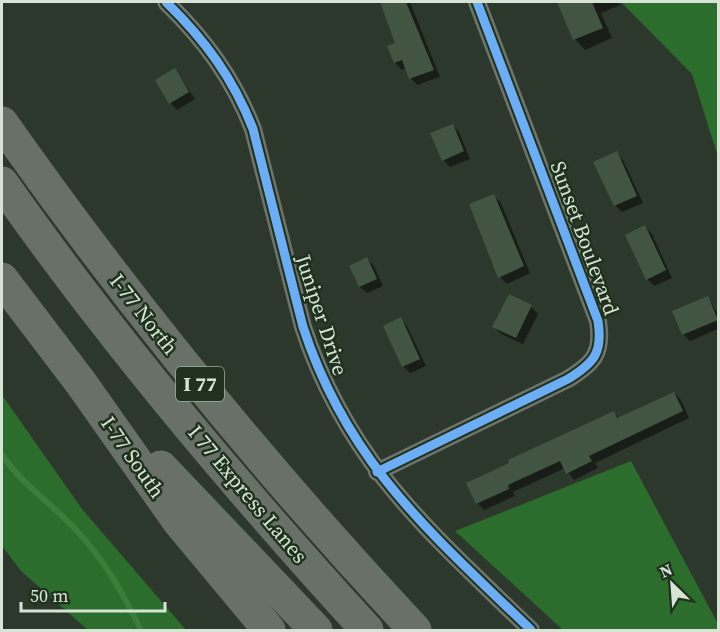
<svg xmlns="http://www.w3.org/2000/svg" width="720" height="632" font-family="'Source Serif 4',serif">
<style>
.forest{fill:#2c6c2d}
.shadow{fill:#0007}
.lines{fill:none;stroke-linecap:round;stroke-linejoin:round}
.stream{stroke:#3b7d3b;stroke-width:6}
.building{fill:#425543}
.street{stroke:#6e736e;stroke-width:18}
.highway{stroke:#687068;stroke-width:33}
.cycleway-casing{stroke:#1e321d;stroke-width:13}
.cycleway{stroke:#6dadf4;stroke-width:9}
.labels{text-anchor:middle;dominant-baseline:central;stroke-width:5;stroke-linejoin:round;paint-order:stroke}
.shield{fill:#1e321d;stroke:#9fae9e;stroke-width:1.5}
.shield-label{font-size:20px;font-weight:bold;fill:#d6e3d5}
.street-label{font-size:21px;fill:#d6e3d5;stroke:#1e321d}
</style>
<rect width="100%" height="100%" fill="#2d382c"/>
<g class="forest">
<polygon points="621,2 718,2 718,157 692,74"/>
<polygon points="2,395 82,509 186,630 88,630 21,571 2,546"/>
<polygon points="631,461 718,624 718,630 563,630 455,531"/>
</g>
<g class="shadow">
<polygon points="382,2 410,2 440,77 417,85 411,78 407,68 402,70 395,63 389,47 397,44"/>
<polygon points="559,2 618,2 620,5 601,13 612,38 585,50 575,39"/>
<polygon points="175,70 195,99 177,110 170,103"/>
<polygon points="452,125 459,132 470,159 450,167 443,160"/>
<polygon points="616,153 623,160 643,203 622,212 616,206 595,162"/>
<polygon points="494,196 501,203 530,273 507,284 500,277 471,205"/>
<polygon points="645,227 652,234 672,278 654,286 647,279"/>
<polygon points="367,259 374,266 383,286 367,293 360,287"/>
<polygon points="708,298 718,314 718,329 690,341 683,334"/>
<polygon points="531,307 538,314 523,344 501,334 494,327"/>
<polygon points="400,319 407,326 426,366 410,373 403,366 385,326"/>
<polygon points="674,393 681,400 689,418 595,463 598,468 574,480 565,468 513,492 515,496 484,510 477,503 613,412 620,419"/>
</g>
<g class="lines">
<path class="stream" d="M 2,455 C 22,484 52,504 76,530 C 105,560 123,594 141,630"/>
</g>
<g class="building">
<polygon points="380,2 406,2 434,70 409,79 402,60 394,63 387,46 395,43"/>
<polygon points="557,2 592,2 603,28 573,40"/>
<polygon points="175,68 189,92 169,104 155,80"/>
<polygon points="453,124 464,151 442,161 430,133"/>
<polygon points="617,151 637,196 614,206 593,162"/>
<polygon points="494,194 524,266 498,278 469,204"/>
<polygon points="645,225 666,270 646,280 625,235"/>
<polygon points="367,257 377,279 359,287 349,266"/>
<polygon points="509,294 532,305 516,338 492,327"/>
<polygon points="708,296 718,320 682,335 672,311"/>
<polygon points="401,317 420,359 402,367 383,326"/>
<polygon points="674,392 683,411 589,456 592,461 566,474 560,461 508,485 509,489 476,504 466,483 509,463 508,460 614,411 617,418"/>
</g>
<g class="lines">
<g class="street">
<path d="M 166,2 C 205,40 233,78 253,129 L 303,327 C 348,464 431,533 531,630"/>
<path d="M 377,472 L 568,379 C 594,363 603,353 598,321 L 477,2"/>
</g>
<g class="highway">
<path d="M 2,123 C 128,302 266,471 415,630"/>
<path d="M 2,183 C 112,340 238,489 367,630"/>
<polyline points="2,279 81,383 179,522 269,630"/>
<polyline points="161,467 316,630"/>
</g>
<defs>
<g id="cycleway">
<path d="M 166,2 C 205,40 233,78 253,129 L 303,327 C 348,464 431,533 531,630"/>
<path d="M 377,472 L 568,379 C 594,363 603,353 598,321 L 477,2"/>
</g>
</defs>
<use href="#cycleway" class="cycleway-casing"/>
<use href="#cycleway" class="cycleway"/>
</g>
<g class="labels">
<rect class="shield" x="176" y="367" width="48" height="34" rx="4.5"/>
<g class="shield-label">
<text x="200" y="384">I 77</text>
</g>
<g class="street-label">
<text transform="translate(585 238) rotate(70)">Sunset Boulevard</text>
<text transform="translate(144 314) rotate(52)">I-77 North</text>
<text transform="translate(322 315) rotate(72)">Juniper Drive</text>
<text transform="translate(133 457) rotate(55)">I-77 South</text>
<text transform="translate(248 494) rotate(50)">I 77 Express Lanes</text>
</g>
</g>
<rect width="720" height="632" fill="none" stroke="#d6e3d5" stroke-width="6"/>
<g transform="translate(672 584) rotate(335)" stroke="#1e321d" stroke-width="4.5" paint-order="stroke">
<path d="M0-4.5L10 22L0 15L-10 22Z" fill="#d6e3d5"/>
<text y="-9" font-size="16" font-weight="bold" text-anchor="middle" fill="#d6e3d5">N</text>
</g>
<path d="M21 602v9h144v-9" fill="none" stroke="#d6e3d5" stroke-width="3"/>
<text x="30" y="602" font-size="18" fill="#d6e3d5" stroke="#1e321d" stroke-width="4.5" paint-order="stroke">50 m</text>
</svg>
